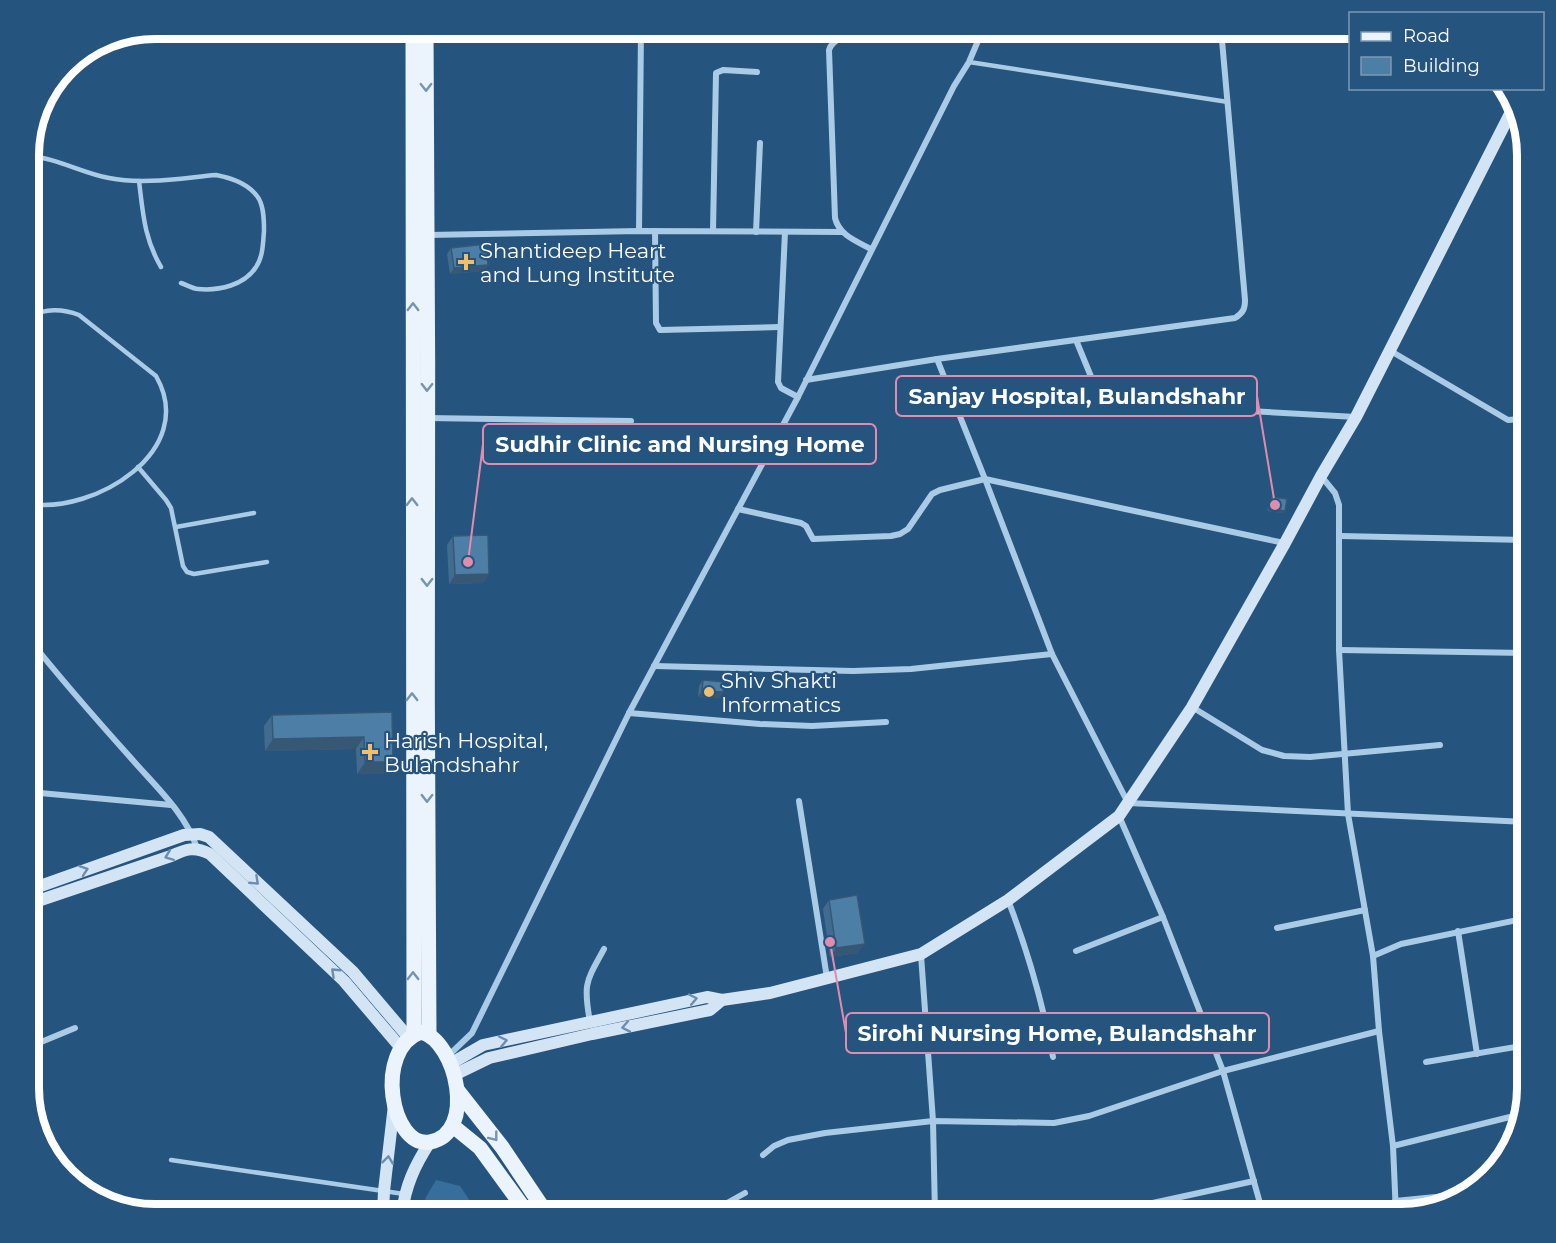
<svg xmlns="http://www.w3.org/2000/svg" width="1556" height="1243" font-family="Montserrat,sans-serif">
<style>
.green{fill:#386e9b}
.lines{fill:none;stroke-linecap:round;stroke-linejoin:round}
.lane{stroke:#aacbe5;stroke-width:4.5}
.street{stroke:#aacbe5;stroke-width:6}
.secondary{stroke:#d3e5f5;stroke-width:12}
.primary{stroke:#ebf3fd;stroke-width:15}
.wall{fill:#426c8f}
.shaded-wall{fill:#365874}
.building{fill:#4d7ea6;stroke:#365874;stroke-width:1.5}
.oneway{stroke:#7494b1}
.oneway2{stroke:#6b8eae}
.poi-dot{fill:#efbe6e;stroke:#25547e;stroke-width:2}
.labels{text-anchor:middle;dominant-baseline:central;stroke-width:4.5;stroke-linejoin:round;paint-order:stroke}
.poi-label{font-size:21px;fill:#fff;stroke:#25547e;text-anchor:start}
.rim{fill:none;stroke:#fff;stroke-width:8}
.leader{fill:none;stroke:#e08cad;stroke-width:2}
.callout-dot{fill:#e08cad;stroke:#25547e;stroke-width:2}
.callout{fill:#25547e;stroke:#e08cad;stroke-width:2}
.callout-label{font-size:22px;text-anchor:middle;font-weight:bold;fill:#fff}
</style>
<rect width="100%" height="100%" fill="#25547e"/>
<polygon class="green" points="436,1180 460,1186 479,1214 421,1214 426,1197"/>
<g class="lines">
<g class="lane">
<polyline points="969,62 1228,102"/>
<path d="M 29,156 C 57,158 82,173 109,178 C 143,185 182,178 216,175 C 232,178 250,184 259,199 C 264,208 264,221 264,231 C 263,243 263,257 256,267 C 245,285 219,291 198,289 C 193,289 187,285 181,283"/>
<path d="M 139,181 C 143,213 144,238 161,267"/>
<polyline points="138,467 166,500 171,508 183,566 187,572 194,574 267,562"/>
<path d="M 29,504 C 94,514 199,451 156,376 L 79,315 C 61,308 46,309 29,316"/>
<polyline points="176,527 254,513"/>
<polyline points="171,1160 404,1194"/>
</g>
<g class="street">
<path d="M 849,29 C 845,39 832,39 829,50 L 835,218 C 839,235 856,241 871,249"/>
<polyline points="639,231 641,29"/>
<polyline points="655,231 656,323 660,330 780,327"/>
<polyline points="713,231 716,73 723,70 757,72"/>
<polyline points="756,232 760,143"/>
<polyline points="785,232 778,382 781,388 798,397"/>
<polyline points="428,235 639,231 842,232"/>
<polyline points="1076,340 1099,396 1105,403 1356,417"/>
<polyline points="1389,350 1508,420 1521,419 1527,413"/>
<path d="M 937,359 L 1235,318 C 1243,313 1245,309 1245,300 L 1221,29"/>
<polyline points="806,380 937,359 985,479 1052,654 1128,803 1527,822"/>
<polyline points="427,418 631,421"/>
<polyline points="1321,476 1335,493 1339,505 1339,650 1348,814 1373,956 1379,1031 1393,1146 1396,1214"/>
<polyline points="738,509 801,523 806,526 813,539 891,536 900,534 908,529 932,494 940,490 985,479 1284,543"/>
<polyline points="1340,536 1527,540"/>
<path d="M 29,639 C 61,679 95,718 130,757 C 154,785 185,812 197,848"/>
<polyline points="1339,650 1527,653"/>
<polyline points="654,666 853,671 911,669 1052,654"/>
<polyline points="1192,707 1262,750 1284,756 1310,757 1440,745"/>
<polyline points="629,713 760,724 812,726 886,722"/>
<polyline points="29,792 171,805"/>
<polyline points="799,801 827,978"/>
<polyline points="1119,816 1163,917 1223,1071 1263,1214"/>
<path d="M 1008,900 C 1029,954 1042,1000 1053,1057"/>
<polyline points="1277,928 1365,910"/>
<polyline points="1458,931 1477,1054"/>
<polyline points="1076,951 1163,917"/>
<polyline points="921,955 933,1121 935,1214"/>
<polyline points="1373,956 1401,944 1527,918"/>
<path d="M 590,1022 C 583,983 586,982 604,949"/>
<polyline points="29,1047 75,1028"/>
<polyline points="448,1056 472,1033 629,713 798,397 954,86 969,62 983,29"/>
<polyline points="1426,1062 1527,1045"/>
<polyline points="1393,1146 1522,1114"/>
<polyline points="763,1155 774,1146 788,1140 825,1133 933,1121 1054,1123 1089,1116 1223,1071 1379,1031"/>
<polyline points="1395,1201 1466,1194"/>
<polyline points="716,1214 718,1208 745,1193"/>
<polyline points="1102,1214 1254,1181"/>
</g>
<g class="secondary">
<polyline points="29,890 184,835 200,834 209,837 353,972 409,1038"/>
<path d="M 29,904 L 171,856 C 186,849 194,846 210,854 L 344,981 L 401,1048"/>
<polyline points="450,1064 483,1045 707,997 722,1000 770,993 921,954 1008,900 1119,816 1192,707 1285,543 1321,476 1356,417 1515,104"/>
<polyline points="454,1075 489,1058 592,1034 710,1010 722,1000"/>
<polyline points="383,1214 384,1191 394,1105"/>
<path d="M 402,1214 C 405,1186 415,1165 430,1142"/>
</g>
<g class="primary">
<polyline points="413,29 414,1034"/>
<path d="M 426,29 C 430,364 425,699 429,1034"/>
<path d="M 421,1032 C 457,1041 477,1134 430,1142 C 391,1149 373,1049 421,1032 Z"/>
<polyline points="458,1091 502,1147 547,1214"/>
<polyline points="453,1126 480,1148 528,1214"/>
</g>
</g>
<g class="wall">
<polygon points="451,248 488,265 484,271 450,274 447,254"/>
<polygon points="1272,497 1285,511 1283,513 1267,511 1270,500"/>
<polygon points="453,536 489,574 483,583 449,584 447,545"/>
<polygon points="703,680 723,692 719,698 698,697 699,686"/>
<polygon points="392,712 385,774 357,774 356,749 265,751 264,726 272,715"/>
<polygon points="829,900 858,953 830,957 823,909"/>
</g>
<g class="shaded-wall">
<polygon points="488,265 484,271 450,274 454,268"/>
<polygon points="1269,508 1285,511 1283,513 1267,511"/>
<polygon points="489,574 483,583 449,584 455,575"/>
<polygon points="702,691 723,692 719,698 698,697"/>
<polygon points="364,737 356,749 265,751 273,739"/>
<polygon points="365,762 393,762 385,774 357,774"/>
<polygon points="865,944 858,953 830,957 836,948"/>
</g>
<g class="building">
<polygon points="486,244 488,265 454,268 451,248"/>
<polygon points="1272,497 1287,499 1285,511 1269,508"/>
<polygon points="488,535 489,574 455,575 453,536"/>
<polygon points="703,680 724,682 723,692 702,691"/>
<polygon points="392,712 393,762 365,762 364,737 273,739 272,715"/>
<polygon points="857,895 865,944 836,948 829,900"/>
</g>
<defs><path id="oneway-chevron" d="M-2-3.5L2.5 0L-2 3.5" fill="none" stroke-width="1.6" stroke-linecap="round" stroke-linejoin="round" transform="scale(1.5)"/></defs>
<g class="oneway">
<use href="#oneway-chevron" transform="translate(426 87) rotate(89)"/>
<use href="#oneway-chevron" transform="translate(413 307) rotate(-90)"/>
<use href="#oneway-chevron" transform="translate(427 387) rotate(91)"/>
<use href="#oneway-chevron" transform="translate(412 502) rotate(-90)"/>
<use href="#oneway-chevron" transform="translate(427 582) rotate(90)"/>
<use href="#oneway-chevron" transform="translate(412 697) rotate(-90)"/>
<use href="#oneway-chevron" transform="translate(427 798) rotate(90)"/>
<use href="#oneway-chevron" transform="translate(413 976) rotate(-90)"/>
<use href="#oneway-chevron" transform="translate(494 1137) rotate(52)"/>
</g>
<g class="oneway2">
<use href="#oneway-chevron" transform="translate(169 856) rotate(159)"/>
<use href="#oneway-chevron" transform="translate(84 870) rotate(-19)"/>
<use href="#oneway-chevron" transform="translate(255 881) rotate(43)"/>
<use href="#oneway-chevron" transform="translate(335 972) rotate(-137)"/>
<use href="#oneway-chevron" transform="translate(693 999) rotate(-12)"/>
<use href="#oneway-chevron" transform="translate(626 1027) rotate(169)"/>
<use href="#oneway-chevron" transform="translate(503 1041) rotate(-12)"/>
<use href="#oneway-chevron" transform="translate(388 1160) rotate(-83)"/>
</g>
<g class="poi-dot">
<path d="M463 253h6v6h6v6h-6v6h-6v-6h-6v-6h6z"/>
<circle cx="709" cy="692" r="6"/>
<path d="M367 743h6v6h6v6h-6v6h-6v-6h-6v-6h6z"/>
</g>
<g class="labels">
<g class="poi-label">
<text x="480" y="250">Shantideep Heart<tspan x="480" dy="24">and Lung Institute</tspan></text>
<text x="721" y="680">Shiv Shakti<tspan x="721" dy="24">Informatics</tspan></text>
<text x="384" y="740">Harish Hospital,<tspan x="384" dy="24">Bulandshahr</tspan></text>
</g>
</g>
<path d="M0 0H1556V1243H0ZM155 39H1401A116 116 0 0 1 1517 155V1088A116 116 0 0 1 1401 1204H155A116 116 0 0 1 39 1088V155A116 116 0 0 1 155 39Z" fill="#25547e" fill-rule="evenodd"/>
<path class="rim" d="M155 39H1401A116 116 0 0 1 1517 155V1088A116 116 0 0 1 1401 1204H155A116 116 0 0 1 39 1088V155A116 116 0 0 1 155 39Z"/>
<path class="leader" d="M1275 505L1257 396M468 562L483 444M830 942L846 1033"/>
<g class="callout-dot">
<circle cx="1275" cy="505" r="6"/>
<circle cx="468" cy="562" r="6"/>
<circle cx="830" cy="942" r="6"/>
</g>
<g class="callout">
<rect x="896" y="376" width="361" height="40" rx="6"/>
<rect x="483" y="424" width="393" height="40" rx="6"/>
<rect x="846" y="1013" width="423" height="40" rx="6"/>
</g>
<g class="callout-label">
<text x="1077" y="404">Sanjay Hospital, Bulandshahr</text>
<text x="680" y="452">Sudhir Clinic and Nursing Home</text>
<text x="1057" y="1041">Sirohi Nursing Home, Bulandshahr</text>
</g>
<rect x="1349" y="12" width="195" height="78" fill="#25547e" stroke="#7c98b2" stroke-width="1.5"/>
<rect x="1361" y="32" width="30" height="9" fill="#ebf3fd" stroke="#7c98b2" stroke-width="1.5"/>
<text x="1403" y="42" font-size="18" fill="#ffffff">Road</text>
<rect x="1361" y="57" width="30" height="18" fill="#4d7ea6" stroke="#7c98b2" stroke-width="1.5"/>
<text x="1403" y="72" font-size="18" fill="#ffffff">Building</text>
</svg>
